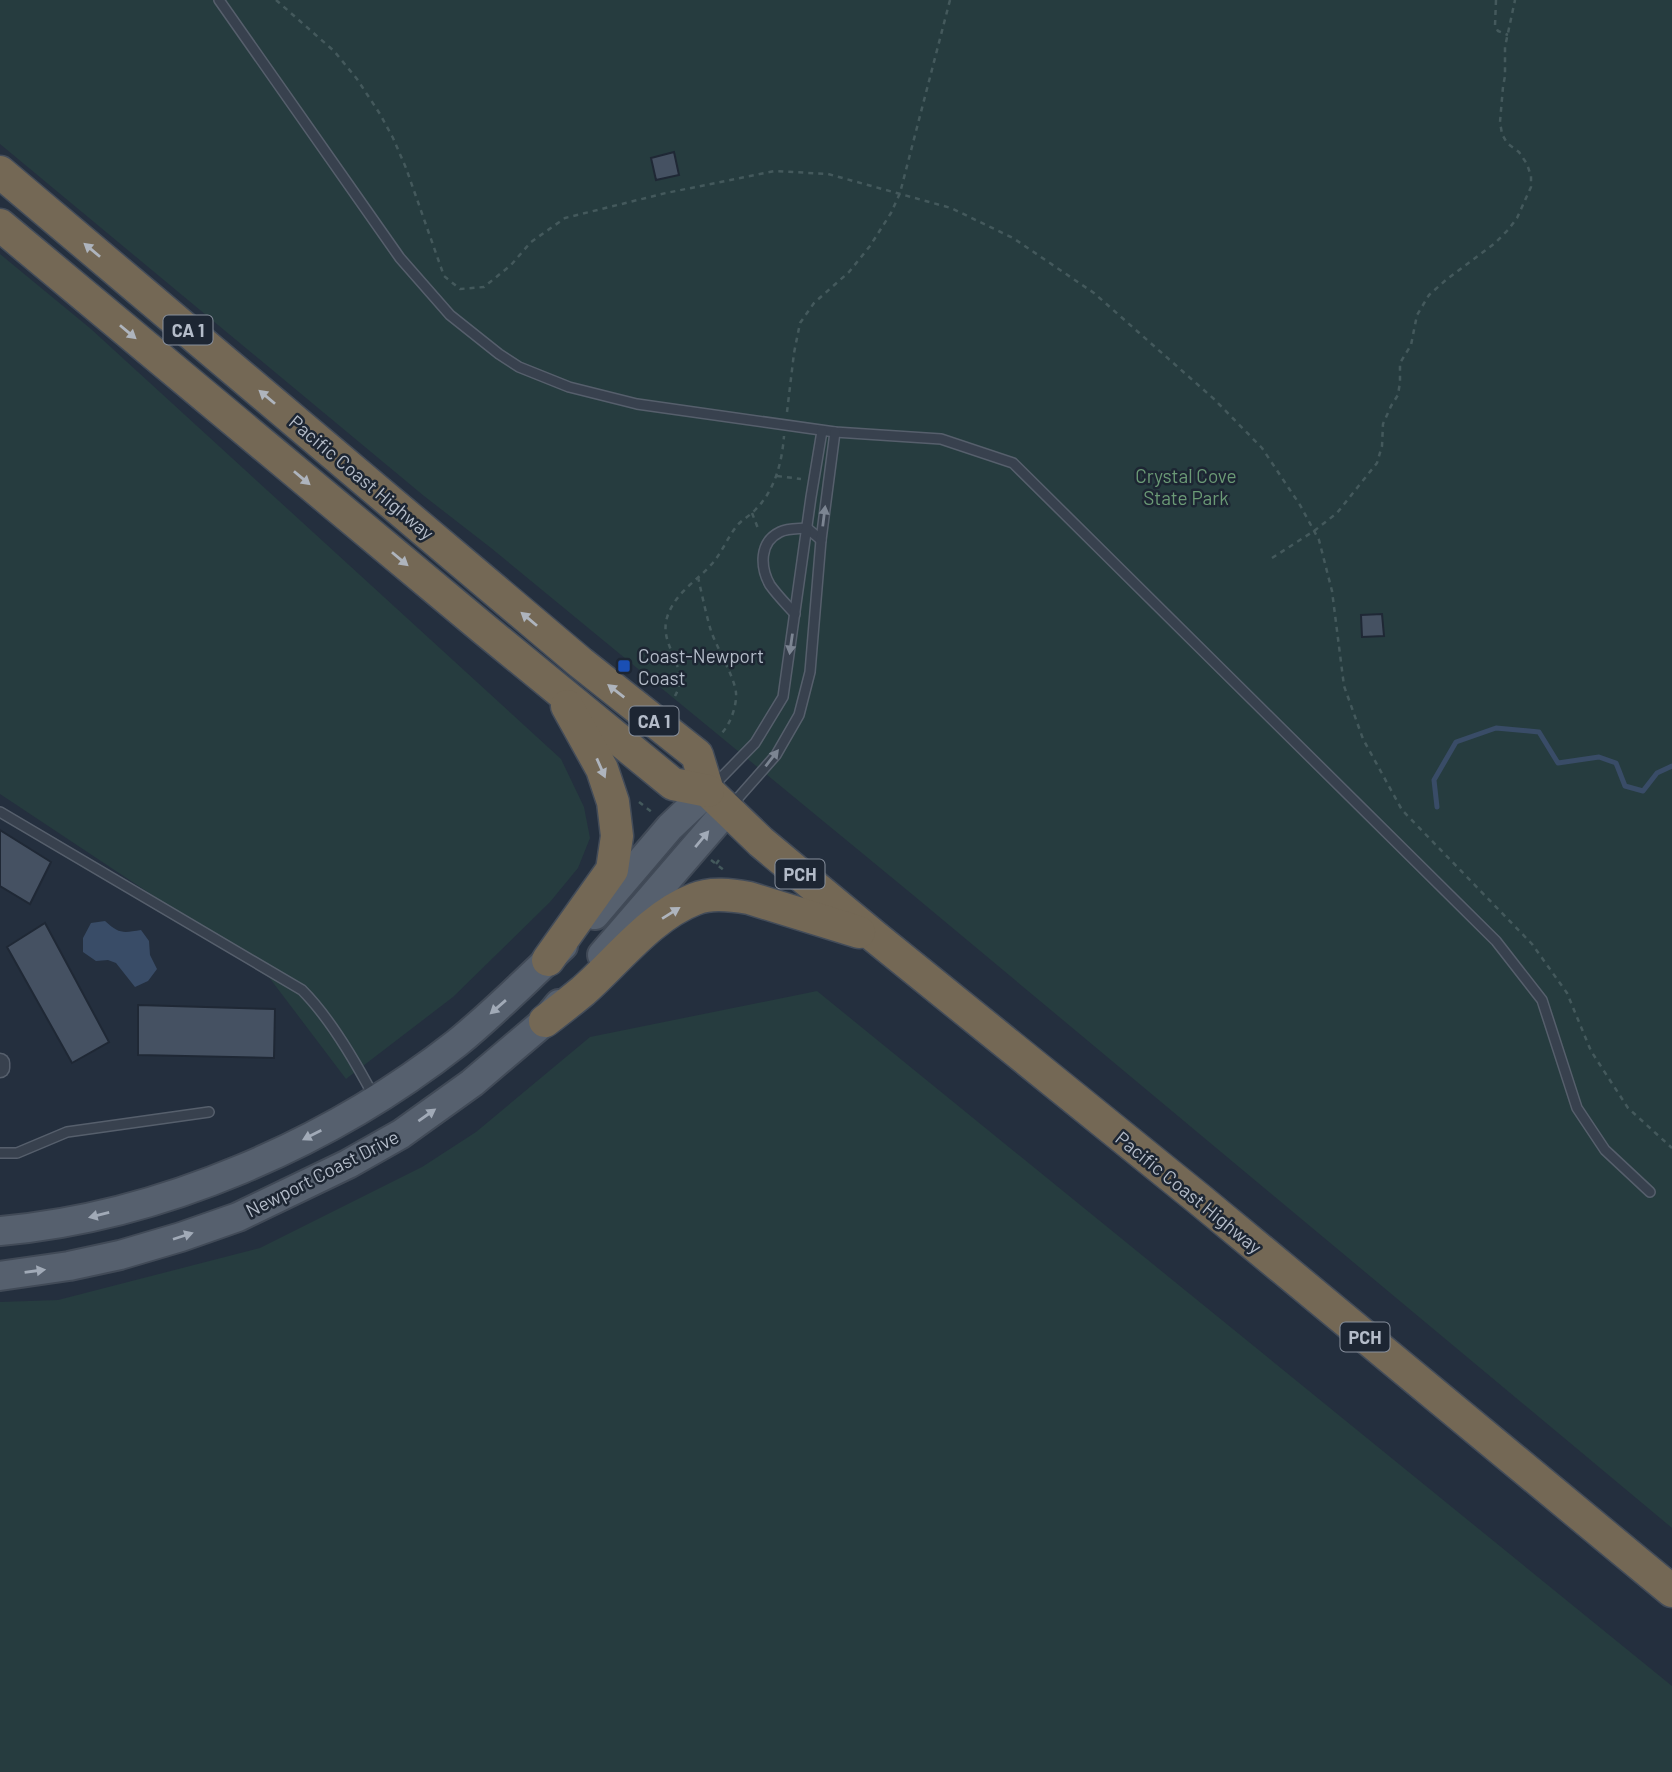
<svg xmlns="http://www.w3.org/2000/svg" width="1672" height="1772" font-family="Barlow,sans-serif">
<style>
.green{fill:#263c3f}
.water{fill:#394c67}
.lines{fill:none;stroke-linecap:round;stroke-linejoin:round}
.stream{stroke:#394c67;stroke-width:5}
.building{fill:#455162;stroke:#1f2835;stroke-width:2}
.lane-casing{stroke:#565f6c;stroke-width:12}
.street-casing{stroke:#565f6c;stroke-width:21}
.primary-casing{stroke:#414a57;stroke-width:32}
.highway-casing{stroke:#434c59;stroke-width:35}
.path{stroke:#44595c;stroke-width:2.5;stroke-dasharray:5 5;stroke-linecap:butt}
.lane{stroke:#38414e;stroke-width:9}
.street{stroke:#38414e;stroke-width:18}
.primary{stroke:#56606e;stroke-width:28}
.highway{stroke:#746855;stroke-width:32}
.oneway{fill:#aeb4bd}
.oneway2{fill:#7c8592}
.oneway3{fill:#a1aab7}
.transit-dot{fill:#1a4fb4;stroke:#1d2633;stroke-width:2.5}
.labels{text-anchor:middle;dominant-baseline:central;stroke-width:5;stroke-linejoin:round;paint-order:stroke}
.shield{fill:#1d2633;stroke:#878f9c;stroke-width:2}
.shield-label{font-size:18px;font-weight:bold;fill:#b4bcc9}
.park-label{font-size:19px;fill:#6b9a76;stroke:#1d2633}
.street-label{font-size:19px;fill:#b4bcc9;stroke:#1d2633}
.poi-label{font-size:19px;fill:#b4bcc9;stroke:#1d2633;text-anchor:start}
</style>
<rect width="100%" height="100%" fill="#242f3e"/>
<g class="green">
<polygon points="0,0 1672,0 1672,1528 913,895 491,548 424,496 0,144"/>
<polygon points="0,254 91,329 561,759 584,807 590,838 578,868 550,902 453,997 346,1079 262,968 0,794"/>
<polygon points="817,991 1672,1686 1672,1772 0,1772 0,1302 58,1300 260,1248 422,1167 476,1132 590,1037"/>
</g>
<path class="water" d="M 105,921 C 119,934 123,933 141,930 L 149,941 L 150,955 L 157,969 L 148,981 L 135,987 L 116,963 L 108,960 L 96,961 L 83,952 L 83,938 L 91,923 Z"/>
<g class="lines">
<polyline class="stream" points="1437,807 1434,780 1456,742 1496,728 1539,732 1558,763 1599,757 1616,763 1625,786 1643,791 1657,773 1672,766"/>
</g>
<g class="building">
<polygon points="674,152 679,175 656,180 651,158"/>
<polygon points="1382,614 1384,636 1362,637 1361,615"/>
<polygon points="0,830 51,862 30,904 0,886"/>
<polygon points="45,923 109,1042 72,1063 7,947"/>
<polygon points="138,1005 275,1009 274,1058 138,1055"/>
</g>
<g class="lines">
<defs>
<g id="lane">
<polyline points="219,0 400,258 450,315 499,354 519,367 569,387 637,404 835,432 941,439 1013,463 1496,941 1542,1000 1577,1108 1605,1150 1650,1192"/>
<path d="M 795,614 C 787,605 777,595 770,585 C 760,567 759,542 780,532 C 788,528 798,529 807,528 L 821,540"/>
<polyline points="713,786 755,743 783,697 811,497 822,431"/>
<polyline points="731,806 776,755 799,715 810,672 821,540 835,432"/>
<path d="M 0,812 L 302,990 C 329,1017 355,1061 373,1095"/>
<polyline points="0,1153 17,1153 67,1132 209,1112"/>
</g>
<polyline id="street" points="0,1063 0,1068"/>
<g id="primary">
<polyline points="595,915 670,827 708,791"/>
<polyline points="602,955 727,810"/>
<path d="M 0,1231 C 161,1217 330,1143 457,1043 C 494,1013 528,978 563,946"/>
<polyline points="0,1276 69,1266 120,1255 181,1237 238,1217 348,1164 401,1134 472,1083 545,1021 559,1004"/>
</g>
<g id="highway">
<polyline points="0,172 581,663 697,755 708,791 761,842 874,936 1199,1199 1672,1591"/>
<polyline points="0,225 484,629 673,784 708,791"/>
<polyline points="548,960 612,870 617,836 613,802 602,769 567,706"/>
<path d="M 545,1021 C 558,1011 571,1001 583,991 C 618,960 651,916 695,899 C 711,892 732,895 749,898 L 859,932"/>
</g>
</defs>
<use href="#lane" class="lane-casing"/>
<use href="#street" class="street-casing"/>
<use href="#primary" class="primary-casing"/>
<use href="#highway" class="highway-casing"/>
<g class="path">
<polyline points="276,0 334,51 357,79 380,114 393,138 406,168 444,276 460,289 484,287 511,265 531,242 565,218 666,193 775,171 828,174 951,208 1013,238 1094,293 1214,399 1262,448 1300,505 1319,540 1332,591 1344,686 1363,739 1402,810 1532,944 1567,993 1591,1051 1628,1108 1672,1148"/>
<polyline points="1496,0 1495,26 1498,31 1508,35"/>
<polyline points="787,412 794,353 800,323 814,303 849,272 870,246 891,213 900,193 950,0"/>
<polyline points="777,476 801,479"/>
<polyline points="752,513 759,531"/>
<polyline points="1272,558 1314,531 1337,513 1377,463 1382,446 1383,424 1391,406 1398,395 1400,382 1400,363 1411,345 1417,315 1429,295 1447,279 1495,243 1508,230 1517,218 1531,187 1531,176 1527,164 1519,152 1507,143 1502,134 1500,122 1503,87 1505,76 1505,47 1515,0"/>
<path d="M 698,577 C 702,595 706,614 711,631 C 717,648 735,678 736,693 C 737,706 730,725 721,734"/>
<path d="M 675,696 C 677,692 680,686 680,681 C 679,654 656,638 670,610 C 679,591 696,581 709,567 C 721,555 726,540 736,527 C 741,520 750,516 756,509 C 775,490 782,462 784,436"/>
<polyline points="639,802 653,813"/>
<polyline points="711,860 725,871"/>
<polyline points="716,864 722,856"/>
</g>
<use href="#lane" class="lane"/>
<use href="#street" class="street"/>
<use href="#primary" class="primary"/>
<use href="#highway" class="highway"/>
</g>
<defs><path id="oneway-solid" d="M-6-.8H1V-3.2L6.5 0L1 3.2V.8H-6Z" transform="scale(1.75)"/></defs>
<g class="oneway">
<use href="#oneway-solid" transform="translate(92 250) rotate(-140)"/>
<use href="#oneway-solid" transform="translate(128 332) rotate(40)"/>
<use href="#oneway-solid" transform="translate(267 397) rotate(-140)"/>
<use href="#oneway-solid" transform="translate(302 478) rotate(40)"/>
<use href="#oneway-solid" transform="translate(400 559) rotate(40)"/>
<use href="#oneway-solid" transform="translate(529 619) rotate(-140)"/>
<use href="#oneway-solid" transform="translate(616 691) rotate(-142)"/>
<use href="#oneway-solid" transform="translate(601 768) rotate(66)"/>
<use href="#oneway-solid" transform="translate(671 913) rotate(-32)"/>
</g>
<g class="oneway2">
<use href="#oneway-solid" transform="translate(824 516) rotate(-83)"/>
<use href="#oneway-solid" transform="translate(791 644) rotate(98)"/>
<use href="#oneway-solid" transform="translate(772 758) rotate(-52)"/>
</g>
<g class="oneway3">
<use href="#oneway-solid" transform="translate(702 839) rotate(-50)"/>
<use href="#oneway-solid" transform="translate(498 1007) rotate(139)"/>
<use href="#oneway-solid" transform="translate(427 1115) rotate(-35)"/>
<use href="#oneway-solid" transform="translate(312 1135) rotate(153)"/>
<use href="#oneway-solid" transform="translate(99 1215) rotate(166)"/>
<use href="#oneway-solid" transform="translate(183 1236) rotate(-18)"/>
<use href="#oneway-solid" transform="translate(35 1271) rotate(-8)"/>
</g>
<rect class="transit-dot" x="617" y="659" width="14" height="14" rx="3.5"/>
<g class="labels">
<g class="shield">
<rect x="163.5" y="315.5" width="49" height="29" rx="5"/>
<rect x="629.5" y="706.5" width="49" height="29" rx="5"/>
<rect x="775.5" y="859.5" width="49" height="29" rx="5"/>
<rect x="1340.5" y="1322.5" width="49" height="29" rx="5"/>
</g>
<g class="shield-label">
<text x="188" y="330">CA 1</text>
<text x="654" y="721">CA 1</text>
<text x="800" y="874">PCH</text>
<text x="1365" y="1337">PCH</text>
</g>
<g class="park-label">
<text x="1186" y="475">Crystal Cove<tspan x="1186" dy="22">State Park</tspan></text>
</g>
<g class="street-label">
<text transform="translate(362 477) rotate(40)">Pacific Coast Highway</text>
<text transform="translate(322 1173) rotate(-27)">Newport Coast Drive</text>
<text transform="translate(1189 1192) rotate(39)">Pacific Coast Highway</text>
</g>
<g class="poi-label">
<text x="638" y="655">Coast-Newport<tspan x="638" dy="22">Coast</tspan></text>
</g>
</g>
</svg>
